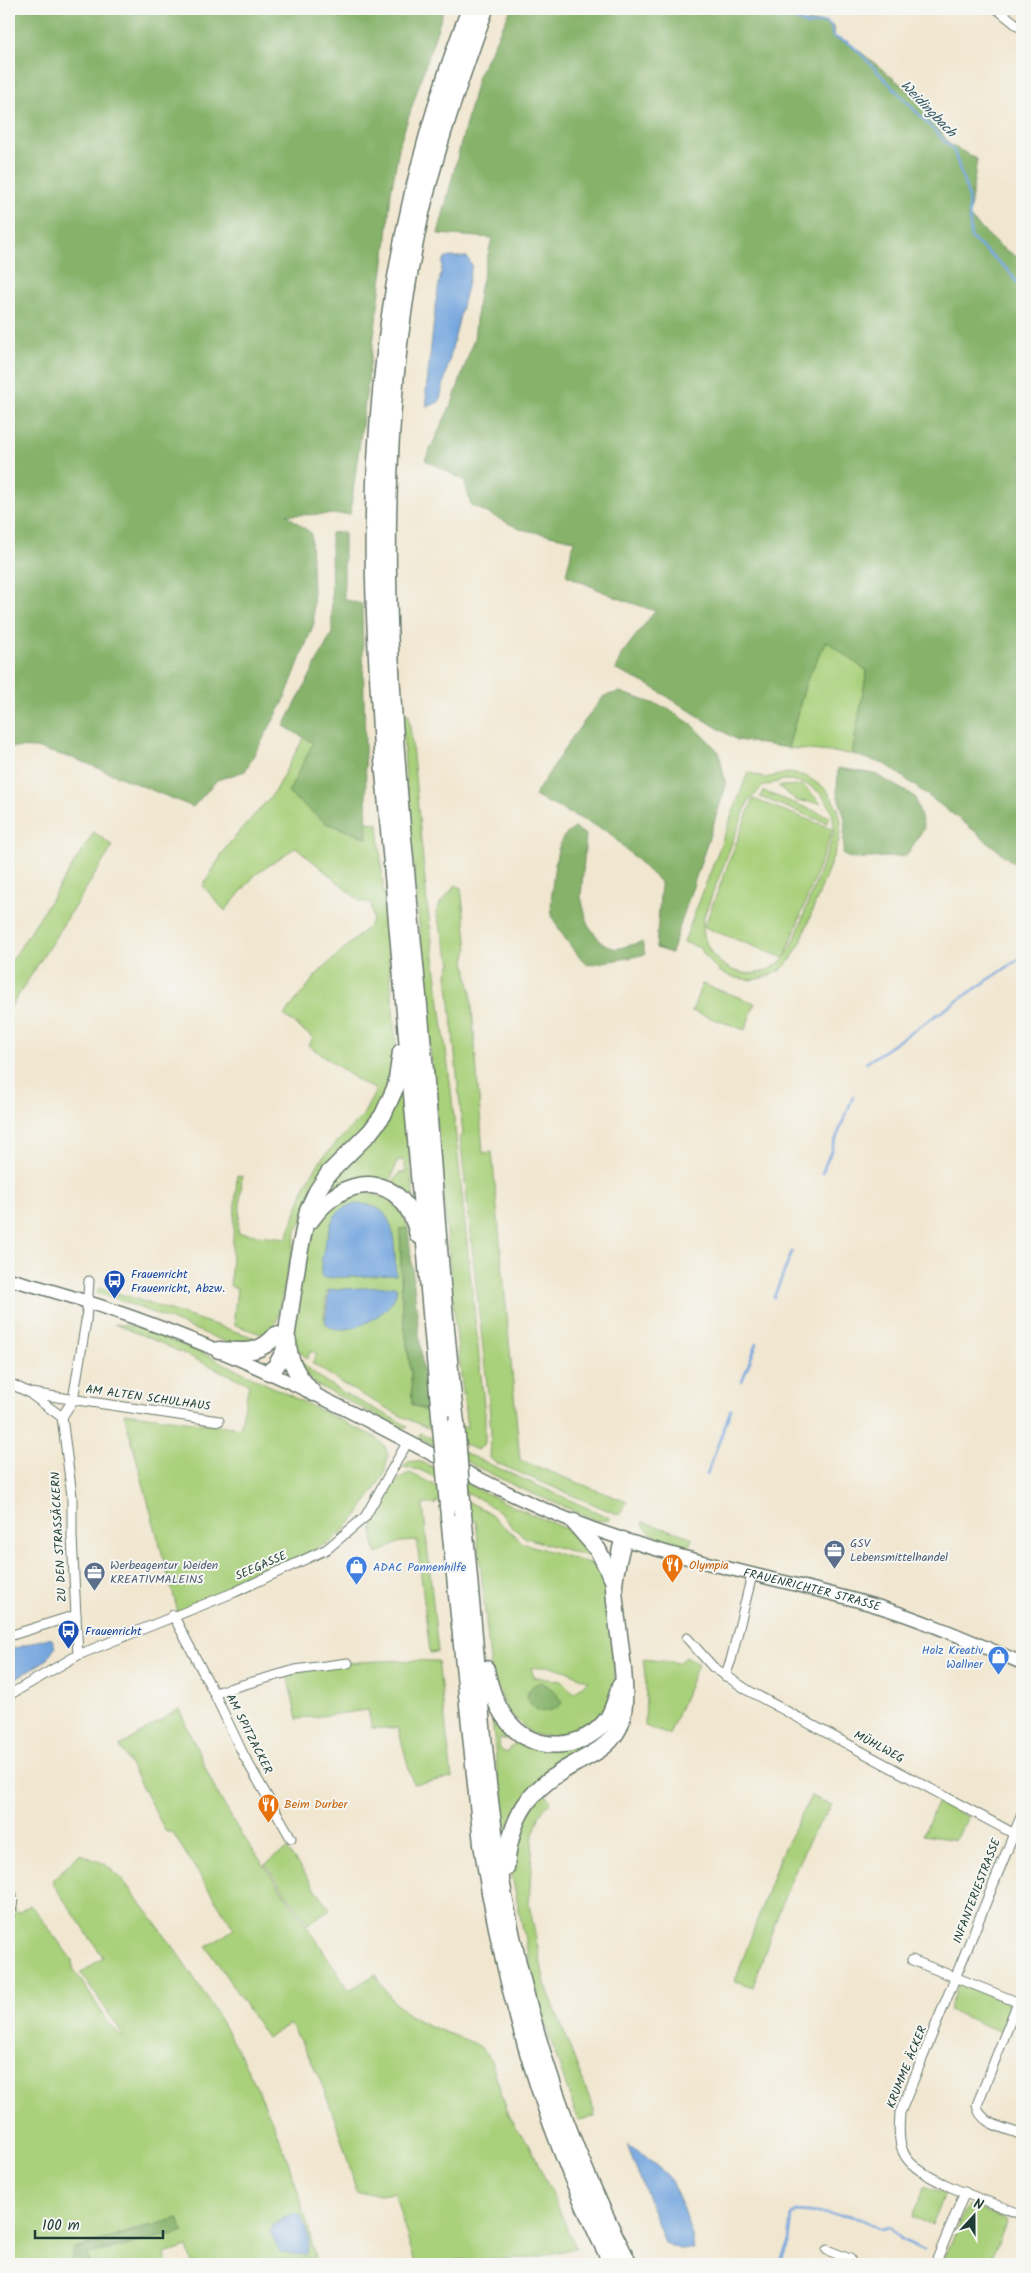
<svg xmlns="http://www.w3.org/2000/svg" width="1031" height="2273" font-family="Kalam,sans-serif">
<style>
.green{fill:#a9d07a;stroke:#648657;fill-rule:evenodd}
.forest{fill:#86b26a;stroke:#52784f}
.water{fill:#73a5de;stroke:#497189}
.lines{fill:none;stroke-linecap:round;stroke-linejoin:round}
.stream{stroke:#73a5de;stroke-width:2.5}
.street-casing{stroke:#68786b;stroke-width:11}
.secondary-casing{stroke:#68786b;stroke-width:15}
.highway-casing{stroke:#68786b;stroke-width:19}
.street{stroke:#fff;stroke-width:9}
.secondary{stroke:#fff;stroke-width:12}
.highway{stroke:#fff;stroke-width:16}
.highway-bridge-casing{stroke:#68786b;stroke-width:19;stroke-linecap:butt}
.highway-bridge{stroke:#fff;stroke-width:16}
.labels{text-anchor:middle;dominant-baseline:central;stroke-width:4;stroke-linejoin:round;paint-order:stroke}
.transit-label{font-size:12px;fill:#164399;stroke:#f6f6f2;text-anchor:start}
.street-label{font-size:12px;fill:#1f3d34;stroke:#f6f6f2}
.service-label{font-size:12px;fill:#4e5e75;stroke:#f6f6f2;text-anchor:start}
.food-label{font-size:12px;fill:#c56008;stroke:#f6f6f2;text-anchor:start}
.shop-label{font-size:12px;fill:#366cbe;stroke:#f6f6f2;text-anchor:start}
.water-label{font-size:14px;font-style:italic;fill:#385c67;stroke:#f6f6f2}
</style>
<rect width="100%" height="100%" fill="#f6f6f2"/>
<filter id="ink" filterUnits="userSpaceOnUse"><feTurbulence type="fractalNoise" baseFrequency=".02" numOctaves="2"/><feDisplacementMap in="SourceGraphic" scale="10" xChannelSelector="R" yChannelSelector="G"/><feConvolveMatrix kernelMatrix="1 2 1 2 8 2 1 2 1" color-interpolation-filters="sRGB"/></filter>
<filter id="wash" filterUnits="userSpaceOnUse"><feTurbulence type="fractalNoise" baseFrequency=".0096" numOctaves="4" result="noise"/><feDisplacementMap in="SourceGraphic" scale="20" xChannelSelector="R" yChannelSelector="G"/><feGaussianBlur stdDeviation="1.12" result="paint"/><feColorMatrix in="noise" values="0 0 0 0 0 0 0 0 0 0 0 0 0 0 0 0 0 1.4 0 .05"/><feComposite in="paint" operator="in"/></filter>
<g filter="url(#wash)">
<rect width="100%" height="100%" fill="#f1e7d0"/>
<g class="green">
<polygon points="826,640 867,671 852,754 788,748 806,682"/>
<path d="M 409,714 L 427,902 L 451,1090 L 485,1414 L 485,1443 L 477,1450 L 401,1416 L 346,1386 L 312,1363 L 317,1354 L 311,1351 L 307,1359 C 300,1351 293,1347 293,1336 C 290,1315 308,1238 317,1217 L 357,1190 C 385,1196 398,1200 408,1228 L 400,1229 L 402,1305 L 411,1375 L 412,1405 L 467,1428 L 455,1322 L 406,782 L 402,715 ZM 362,1204 L 382,1212 L 394,1244 L 395,1262 ZM 397,1288 L 395,1297 L 324,1318 L 327,1291 Z"/>
<polygon points="304,737 314,742 326,823 366,838 366,822 378,823 396,1046 388,1095 297,1228 277,1319 270,1337 235,1325 234,1317 237,1288 230,1286 237,1175 242,1176 238,1233 287,1238 306,1183 323,1157 363,1115 376,1090 362,1083 308,1045 313,1038 284,1015 319,972 369,926 373,919 371,903 360,901 296,847 255,875 225,911 203,886 227,846 273,794"/>
<path d="M 748,772 L 765,778 L 788,773 L 806,776 L 826,789 L 838,809 L 841,821 L 839,841 L 800,944 L 790,961 L 781,970 L 763,978 L 750,980 L 736,978 L 720,972 L 708,960 L 700,948 L 684,942 ZM 783,780 C 815,779 839,804 833,836 L 793,944 L 785,957 L 833,829 L 753,799 L 704,927 L 784,958 C 751,994 695,962 704,916 L 748,802 L 762,787 Z"/>
<polygon points="803,785 821,803 797,801 778,786"/>
<polygon points="763,791 830,817 827,823 760,797"/>
<polygon points="94,832 113,846 9,1010 9,965"/>
<polygon points="456,885 461,888 468,949 465,960 471,993 483,1153 492,1152 520,1460 627,1502 619,1515 494,1462 490,1458 491,1433 489,1403 460,1136 463,1135 447,973 451,963 436,913 441,902"/>
<polygon points="702,984 755,1003 745,1030 692,1011"/>
<polygon points="403,1082 415,1214 391,1186 399,1173 406,1172 404,1162 402,1160 397,1161 392,1177 388,1183 323,1197 323,1189"/>
<polygon points="99,1288 105,1289 265,1341 263,1343 229,1343 112,1297 98,1294 97,1291"/>
<polygon points="114,1324 138,1327 203,1353 377,1438 385,1447 388,1455 384,1474 359,1514 345,1529 332,1541 179,1616 124,1413 240,1428 249,1384 154,1340"/>
<path d="M 297,1357 C 326,1389 369,1405 406,1425 L 408,1427 L 401,1428 L 315,1384 L 309,1378 Z"/>
<polygon points="420,1433 610,1518 610,1520 598,1521 519,1488 424,1440 419,1437"/>
<polygon points="413,1461 422,1462 510,1505 573,1532 597,1559 526,1538 513,1528 500,1512 483,1501 420,1470 403,1467 408,1462"/>
<path d="M 410,1473 L 485,1510 L 523,1543 L 601,1567 L 609,1603 L 615,1674 L 614,1689 L 608,1705 L 597,1723 L 583,1733 L 560,1739 L 532,1734 L 507,1711 L 491,1671 L 476,1521 L 436,1501 L 436,1504 L 423,1504 L 438,1652 L 430,1653 L 417,1541 L 400,1542 L 377,1554 L 374,1547 L 372,1516 L 391,1486 L 403,1476 ZM 550,1666 L 567,1671 L 588,1681 L 574,1693 L 561,1681 L 534,1677 L 531,1668 Z"/>
<path d="M 642,1522 L 692,1537 L 689,1548 C 671,1542 650,1540 642,1522 Z"/>
<polygon points="686,1656 698,1664 669,1735 645,1726 646,1684 643,1659 680,1663"/>
<path d="M 438,1661 L 452,1778 L 413,1784 L 398,1728 L 372,1728 L 368,1710 L 297,1719 L 287,1674 C 335,1660 388,1660 438,1661 Z"/>
<polygon points="490,1700 514,1736 509,1739 499,1739 500,1749 506,1753 515,1743 526,1743 547,1750 609,1721 607,1735 549,1773 504,1836"/>
<path d="M 179,1709 L 215,1789 L 238,1829 L 314,1936 L 347,1988 L 351,1989 L 376,1974 C 395,2013 419,2023 458,2037 C 466,2040 479,2044 485,2051 C 491,2058 494,2068 496,2076 C 504,2102 509,2124 529,2143 L 576,2248 L 531,2258 L 415,2263 L 394,2192 L 389,2194 L 357,2193 C 340,2134 324,2075 290,2024 L 267,2038 L 207,1947 L 234,1929 L 172,1832 L 166,1832 L 120,1746 Z"/>
<polygon points="542,1791 551,1801 540,1814 533,1836 529,1904 545,1983 594,2110 595,2117 578,2120 546,2027 534,1984 512,1876 513,1840"/>
<path d="M 811,1796 L 832,1805 C 825,1815 817,1826 811,1837 C 786,1885 771,1936 753,1987 L 735,1981 L 781,1854 Z"/>
<polygon points="938,1801 968,1817 956,1840 923,1835"/>
<polygon points="287,1849 330,1909 308,1924 265,1864"/>
<path d="M 80,1854 L 105,1864 L 122,1879 C 211,1991 287,2116 315,2258 L 280,2261 L 280,2264 L 192,2264 L 187,2247 L 165,2254 L 167,2264 L 89,2264 L 87,2254 L 128,2246 L 150,2225 L 73,2249 L 72,2264 L 9,2264 L 9,1915 L 13,1908 L 18,1913 L 30,1905 L 36,1911 L 72,1960 L 73,1968 L 108,2022 L 121,2036 L 124,2036 L 81,1973 L 103,1957 L 53,1884 L 53,1879 Z"/>
<polygon points="959,1983 1007,2002 1009,2011 1001,2032 949,2010"/>
<polygon points="925,2186 945,2194 932,2225 912,2217"/>
<polygon points="968,2207 976,2207 1007,2220 989,2264 942,2264 965,2210"/>
</g>
<g class="forest">
<polygon points="9,9 444,9 400,143 391,192 386,247 350,514 287,515 311,533 314,623 283,703 245,771 217,780 193,807 76,759 36,748 9,747"/>
<polygon points="511,9 768,9 805,22 827,22 833,26 835,37 841,41 847,41 920,100 949,144 977,159 969,217 1001,247 1022,260 1022,870 962,821 887,765 852,754 867,671 826,641 806,682 788,748 737,740 647,684 616,670 621,655 655,611 615,597 566,575 574,540 520,529 471,505 464,480 425,460 453,401 474,339 479,292 492,238 438,234 478,76"/>
<polygon points="344,532 344,599 362,604 367,838 326,823 288,793 313,743 284,726 332,633 331,533"/>
<polygon points="620,692 667,708 694,726 719,752 726,786 671,953 656,948 661,883 608,832 534,796 573,736 604,696"/>
<polygon points="838,768 875,774 915,797 924,828 906,856 853,859 843,855 845,819 837,793"/>
<path d="M 575,828 L 586,835 L 581,897 L 588,925 L 602,943 L 616,949 L 642,942 L 645,954 C 626,960 607,960 588,965 C 575,954 561,934 553,918 C 548,907 555,848 563,838 C 565,834 571,831 575,828 Z"/>
<polygon points="408,1228 427,1410 412,1405 411,1375 402,1305 400,1229"/>
<path d="M 541,1682 L 555,1691 L 562,1703 C 549,1715 536,1715 527,1698 C 528,1689 532,1685 541,1682 Z"/>
<polygon points="178,2218 183,2232 87,2254 89,2264 72,2264 73,2249"/>
</g>
<g class="water">
<polygon points="451,257 467,257 472,265 440,399 439,402 427,407 426,392 436,301 443,261 445,258"/>
<path d="M 355,1204 C 400,1202 393,1244 396,1275 L 322,1278 C 317,1268 329,1222 337,1213 C 342,1207 348,1206 355,1204 Z"/>
<path d="M 394,1286 L 396,1287 C 400,1311 341,1344 325,1322 L 329,1290 Z"/>
<polygon points="48,1638 52,1639 55,1647 48,1659 9,1682 9,1650"/>
<polygon points="627,2145 645,2156 668,2176 678,2195 692,2235 694,2249 679,2249 665,2243"/>
<path d="M 294,2213 L 301,2216 C 305,2226 313,2246 306,2255 L 280,2253 L 270,2231 L 275,2223 Z"/>
</g>
<g class="lines">
<g class="stream">
<polyline points="761,9 771,17 774,11 779,12 808,25 826,22 831,26 833,37 847,42 856,49 954,151 968,195 971,238 1008,270 1022,290"/>
<polyline points="866,1063 1022,957"/>
<polyline points="822,1173 853,1097"/>
<polyline points="774,1297 792,1252"/>
<polyline points="742,1381 757,1343"/>
<polyline points="707,1474 731,1409"/>
<polyline points="949,2258 961,2264"/>
<polyline points="780,2264 789,2241 792,2216 796,2211 841,2215 861,2219 881,2229 889,2227 900,2239 924,2250"/>
</g>
</g>
</g>
<g filter="url(#ink)">
<g class="lines">
<defs>
<g id="street">
<polyline points="997,9 1022,29"/>
<polyline points="9,1383 30,1393 219,1421"/>
<polyline points="32,1395 62,1417"/>
<polyline points="62,1417 72,1496 72,1537 78,1655"/>
<polyline points="62,1417 73,1400 86,1321 89,1281"/>
<polyline points="173,1615 214,1693 244,1756 291,1838"/>
<polyline points="9,1636 76,1615"/>
<polyline points="687,1638 713,1667 749,1691 1022,1838"/>
<polyline points="725,1676 731,1660 752,1575"/>
<polyline points="214,1693 295,1670 348,1663"/>
<polyline points="9,1695 78,1655 235,1592 327,1549 365,1517 407,1443"/>
<path d="M 1022,1814 L 900,2113 C 899,2128 897,2148 909,2161 C 930,2184 992,2202 1022,2215"/>
<path d="M 9,1888 C 14,1897 14,1905 9,1915"/>
<polyline points="912,1960 1022,2004"/>
<path d="M 1018,2002 L 977,2105 C 980,2125 1006,2128 1022,2135"/>
<polyline points="827,2250 850,2259 852,2264"/>
<polyline points="935,2264 965,2192"/>
</g>
<g id="secondary">
<path id="s1" d="M 9,1279 C 113,1306 213,1345 310,1392 C 399,1434 483,1486 575,1522 C 674,1561 778,1577 880,1607 C 929,1622 975,1643 1022,1663"/>
</g>
<g id="highway">
<path d="M 311,1220 C 345,1171 404,1171 418,1235"/>
<path d="M 288,1341 C 288,1362 299,1378 313,1393"/>
<path d="M 219,1350 C 244,1351 259,1355 276,1335"/>
<polyline points="269,1372 276,1366 284,1352 298,1259 308,1210 317,1191 329,1173 370,1132 383,1115 396,1086 401,1052"/>
<path d="M 440,1416 L 382,749 C 378,671 372,592 374,514 C 378,338 406,174 470,9"/>
<path d="M 456,1423 C 440,1295 434,1166 422,1037 C 397,774 363,504 415,242 C 430,163 458,85 485,9"/>
<path d="M 448,1506 L 482,1844 C 504,1990 545,2132 612,2264"/>
<path d="M 463,1514 C 476,1642 482,1771 504,1897 C 528,2026 569,2149 629,2264"/>
<polyline points="574,1522 598,1550 614,1582"/>
<path d="M 486,1669 C 490,1689 497,1710 511,1725 C 536,1754 586,1750 608,1718 C 614,1708 617,1697 620,1686"/>
<path d="M 506,1868 C 510,1816 529,1788 576,1763 C 591,1755 608,1747 617,1731 C 635,1703 614,1622 614,1585 C 615,1570 620,1554 623,1540"/>
</g>
</defs>
<use href="#street" class="street-casing"/>
<use href="#secondary" class="secondary-casing"/>
<use href="#highway" class="highway-casing"/>
<use href="#street" class="street"/>
<use href="#secondary" class="secondary"/>
<use href="#highway" class="highway"/>
<defs>
<g id="highway-bridge">
<polyline points="440,1416 448,1506"/>
<polyline points="456,1423 463,1514"/>
</g>
</defs>
<use href="#highway-bridge" class="highway-bridge-casing"/>
<use href="#highway-bridge" class="highway-bridge"/>
</g>
</g>
<defs>
<symbol id="bus-pin" viewBox="-11 -11 22 30"><path d="M0 17L-7.5 6A9.5 9.5 0 1 1 7.5 6Z" fill="#1a4fb4" stroke="#f6f6f2"/><path d="M-5-6H5V4H4V6H2V4H-2V6H-4V4H-5ZM-3.5-4V0h7V-4ZM-3.5 1.2v1.5H-2V1.2ZM2 1.2v1.5H3.5V1.2Z" fill="#fff"/></symbol>
<symbol id="office-pin" viewBox="-11 -11 22 30"><path d="M0 17L-7.5 6A9.5 9.5 0 1 1 7.5 6Z" fill="#5c6f8a" stroke="#f6f6f2"/><path d="M-6-3h4V-5.5h4V-3h4V5H-6ZM-1-4.5V-3h2v-1.5ZM-6 0V1H6V0Z" fill="#fff"/></symbol>
<symbol id="restaurant-pin" viewBox="-11 -11 22 30"><path d="M0 17L-7.5 6A9.5 9.5 0 1 1 7.5 6Z" fill="#e8710a" stroke="#f6f6f2"/><path d="M-5-6h1v4h1v-4h1v4h1v-4h1v5L-1.5 .5V6h-2V.5L-5-1ZM5-6V6H3V1.5H1.5Q1.5-4 5-6Z" fill="#fff"/></symbol>
<symbol id="shop-pin" viewBox="-11 -11 22 30"><path d="M0 17L-7.5 6A9.5 9.5 0 1 1 7.5 6Z" fill="#3f7fe0" stroke="#f6f6f2"/><path d="M-5-2.5h2.3a2.7 3.5 0 0 1 5.4 0H5L5.5 6h-11ZM-1.5-2.5h3a1.5 2.3 0 0 0-3 0Z" fill="#fff"/></symbol>
</defs>
<g fill-rule="evenodd">
<use href="#bus-pin" x="102" y="1268" width="25" height="34"/>
<use href="#office-pin" x="822" y="1538" width="25" height="34"/>
<use href="#restaurant-pin" x="660" y="1552" width="25" height="34"/>
<use href="#shop-pin" x="344" y="1554" width="25" height="34"/>
<use href="#office-pin" x="82" y="1560" width="25" height="34"/>
<use href="#bus-pin" x="56" y="1618" width="25" height="34"/>
<use href="#shop-pin" x="986" y="1644" width="25" height="34"/>
<use href="#restaurant-pin" x="256" y="1792" width="25" height="34"/>
</g>
<g class="labels">
<g class="transit-label">
<text x="131" y="1274">Frauenricht<tspan x="131" dy="14">Frauenricht, Abzw.</tspan></text>
<text x="85" y="1631">Frauenricht</text>
</g>
<g class="street-label">
<text transform="translate(148 1398) rotate(8)">AM ALTEN SCHULHAUS</text>
<text transform="translate(59 1537) rotate(-93)">ZU DEN STRASSÄCKERN</text>
<text transform="translate(261 1566) rotate(-24)">SEEGASSE</text>
<text stroke="none"><textPath href="#s1" startOffset="864">FRAUENRICHTER STRASSE</textPath></text>
<text transform="translate(249 1734) rotate(63)">AM SPITZACKER</text>
<text transform="translate(879 1747) rotate(28)">MÜHLWEG</text>
<text transform="translate(977 1891) rotate(-69)">INFANTERIESTRASSE</text>
<text transform="translate(907 2067) rotate(-68)">KRUMME ÄCKER</text>
</g>
<g class="service-label">
<text x="850" y="1543">GSV<tspan x="850" dy="14">Lebensmittelhandel</tspan></text>
<text x="110" y="1565">Werbeagentur Weiden<tspan x="110" dy="14">KREATIVMALEINS</tspan></text>
</g>
<g class="food-label">
<text x="689" y="1565">Olympia</text>
<text x="284" y="1804">Beim Durber</text>
</g>
<g class="shop-label">
<text x="373" y="1567">ADAC Pannenhilfe</text>
<text x="983" y="1650" text-anchor="end">Holz Kreativ<tspan x="983" dy="14">Wallner</tspan></text>
</g>
<g class="water-label">
<text transform="translate(928 109) rotate(46)">Weidingbach</text>
</g>
</g>
<rect width="1031" height="2273" fill="none" stroke="#f6f6f2" stroke-width="30"/>
<g transform="translate(974 2216) rotate(21)" stroke="#f6f6f2" stroke-width="4" paint-order="stroke">
<path d="M0-4L9 19L0 12L-9 19Z" fill="#1f3d34"/>
<text y="-8" font-size="14" font-weight="bold" text-anchor="middle" fill="#1f3d34">N</text>
</g>
<path d="M35 2230v8h128v-8" fill="none" stroke="#1f3d34" stroke-width="2.5"/>
<text x="42" y="2230" font-size="15" fill="#1f3d34" stroke="#f6f6f2" stroke-width="4" paint-order="stroke">100 m</text>
</svg>
